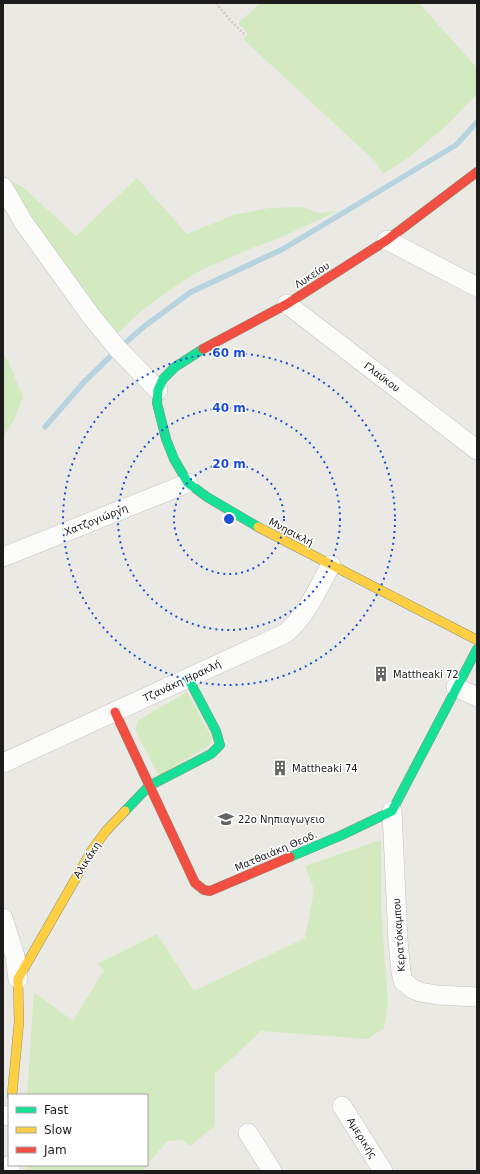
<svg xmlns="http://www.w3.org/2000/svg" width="480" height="1174" font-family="'DejaVu Sans',sans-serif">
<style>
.grass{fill:#d3eac1}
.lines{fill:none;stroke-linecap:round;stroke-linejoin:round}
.stream{stroke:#b6d3df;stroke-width:5.5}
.street-casing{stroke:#c3c2c0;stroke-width:20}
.fast-casing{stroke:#90947c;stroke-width:10}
.slow-casing{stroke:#90947c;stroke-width:10}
.jam-casing{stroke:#90947c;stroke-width:10}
.path{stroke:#d6c8c3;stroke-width:2.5;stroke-dasharray:2 2;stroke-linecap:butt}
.street{stroke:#fcfcfb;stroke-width:19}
.fast{stroke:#16e098;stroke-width:9}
.slow{stroke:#ffcf43;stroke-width:9}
.jam{stroke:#f24e42;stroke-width:9}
.ring{fill:none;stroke:#1d4ed8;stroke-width:2;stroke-dasharray:2 4}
.labels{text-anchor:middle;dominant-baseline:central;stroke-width:3;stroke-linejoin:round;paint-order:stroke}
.street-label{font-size:10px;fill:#1c1c1c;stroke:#fff}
.poi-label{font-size:10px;fill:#1c1c1c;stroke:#fff;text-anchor:start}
.centre{fill:#1d4ed8;stroke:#fff;stroke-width:2}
.ring-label{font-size:12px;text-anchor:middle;font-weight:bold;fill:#1d4ed8;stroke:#fff;stroke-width:3;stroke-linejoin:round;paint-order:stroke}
</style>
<rect width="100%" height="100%" fill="#eae9e4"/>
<g class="grass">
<polygon points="261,3 419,3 477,68 477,94 449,123 411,156 383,174 376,162 243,39 248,34 238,23"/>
<path d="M 137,178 L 187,234 L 234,215 L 269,208 L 301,207 L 319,213 L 337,211 L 282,237 L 252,248 L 201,270 L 168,291 L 140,312 L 118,333 C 77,286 39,235 9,180 L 24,188 L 76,236 Z"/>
<polygon points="3,354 8,360 23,397 14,420 3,437"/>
<polygon points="187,692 212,738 210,745 159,776 135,730 138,721 142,718"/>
<polygon points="381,840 381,908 388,1002 384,1028 368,1039 261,1031 215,1074 215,1126 190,1146 182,1140 167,1141 143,1170 145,1171 27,1171 27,1165 147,1165 147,1095 27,1095 34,992 73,1021 104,970 97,964 157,934 194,991 305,938 314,890 305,866"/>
</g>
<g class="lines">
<polyline class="stream" points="45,427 84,382 118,349 146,325 191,292 283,249 456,145 477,122"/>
<defs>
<g id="street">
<polyline points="3,187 24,223 91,316 118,349 158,390"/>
<polyline points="387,240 477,287"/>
<polyline points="287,304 477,450"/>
<polyline points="3,557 188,483"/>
<polyline points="456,687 477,697"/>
<path d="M 3,763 L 286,633 C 307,615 318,588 331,565"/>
<polyline points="392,811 398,941 401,972 403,981 413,989 420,992 438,995 477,997"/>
<polyline points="3,918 15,956 18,979"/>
<polyline points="342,1106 383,1171"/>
<polyline points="3,1115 9,1116"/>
<polyline points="248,1133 272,1171"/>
<polyline points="10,1171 10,1165"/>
</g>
<g id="fast">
<polyline points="203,349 175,367 163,379 158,390 157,403 166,439 174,459 188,483 207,497 258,527"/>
<polyline points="125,811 149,786 211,754 220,745 216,731 188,678"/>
<polyline points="290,857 342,835 392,811 477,649"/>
</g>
<g id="slow">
<polyline points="258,527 477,640"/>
<polyline points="12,1095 19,1022 18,979 92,850 106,831 125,811"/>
</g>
<g id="jam">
<polyline points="203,349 287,304 387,240 477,172"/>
<polyline points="115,712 195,883 204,890 210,891 290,857"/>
</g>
</defs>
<use href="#street" class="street-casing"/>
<use href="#fast" class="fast-casing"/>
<use href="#slow" class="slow-casing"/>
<use href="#jam" class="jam-casing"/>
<polyline class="path" points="216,3 230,20 244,34"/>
<use href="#street" class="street"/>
<use href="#fast" class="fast"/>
<use href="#slow" class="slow"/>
<use href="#jam" class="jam"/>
</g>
<g class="ring">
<circle cx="229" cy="519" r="55"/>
<circle cx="229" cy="519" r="111"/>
<circle cx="229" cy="519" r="166"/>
</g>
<defs>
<symbol id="building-bare" viewBox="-9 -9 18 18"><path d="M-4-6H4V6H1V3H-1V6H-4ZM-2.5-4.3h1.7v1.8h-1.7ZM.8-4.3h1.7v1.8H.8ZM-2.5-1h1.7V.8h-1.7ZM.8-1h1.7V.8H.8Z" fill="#646462" stroke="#fff" stroke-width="2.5" paint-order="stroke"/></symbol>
<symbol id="school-bare" viewBox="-9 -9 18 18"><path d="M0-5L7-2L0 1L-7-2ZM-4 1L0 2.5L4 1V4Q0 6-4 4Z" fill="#646462" stroke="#fff" stroke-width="2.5" paint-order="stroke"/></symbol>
</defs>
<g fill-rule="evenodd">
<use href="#building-bare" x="370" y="663" width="22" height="22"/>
<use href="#building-bare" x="269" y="757" width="22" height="22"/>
<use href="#school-bare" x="215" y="808" width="22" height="22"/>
</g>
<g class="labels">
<g class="street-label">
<text transform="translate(312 275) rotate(-33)">Λυκείου</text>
<text transform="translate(382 377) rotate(37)">Γλαύκου</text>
<text transform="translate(96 520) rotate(-22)">Χατζογιώργη</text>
<text transform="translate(291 532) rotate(28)">Μνησικλή</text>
<text transform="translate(182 681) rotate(-25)">Τζανάκη Ηρακλή</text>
<text transform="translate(276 851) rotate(-23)">Ματθαιάκη Θεοδ.</text>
<text transform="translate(87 860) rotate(-57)">Αλικάκη</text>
<text transform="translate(399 935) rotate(-94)">Κερατόκαμπου</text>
<text transform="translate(362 1138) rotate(58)">Αμερικής</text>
</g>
<g class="poi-label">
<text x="393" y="674">Mattheaki 72</text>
<text x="292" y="768">Mattheaki 74</text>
<text x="238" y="819">22ο Νηπιαγωγειο</text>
</g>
</g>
<circle cx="229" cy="519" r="6" class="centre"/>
<g class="ring-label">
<text x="229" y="357">60 m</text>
<text x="229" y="412">40 m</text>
<text x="229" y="468">20 m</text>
</g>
<rect width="480" height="1174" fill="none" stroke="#1c1c1c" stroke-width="8"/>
<rect x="8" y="1094" width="140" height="72" fill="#ffffff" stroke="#a4a4a4"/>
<rect x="16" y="1107" width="20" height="6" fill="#16e098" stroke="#a4a4a4"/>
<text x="44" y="1114" font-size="12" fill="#1c1c1c">Fast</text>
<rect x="16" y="1127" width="20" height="6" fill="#ffcf43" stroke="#a4a4a4"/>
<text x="44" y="1134" font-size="12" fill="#1c1c1c">Slow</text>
<rect x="16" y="1147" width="20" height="6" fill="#f24e42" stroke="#a4a4a4"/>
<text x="44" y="1154" font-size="12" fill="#1c1c1c">Jam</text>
</svg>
